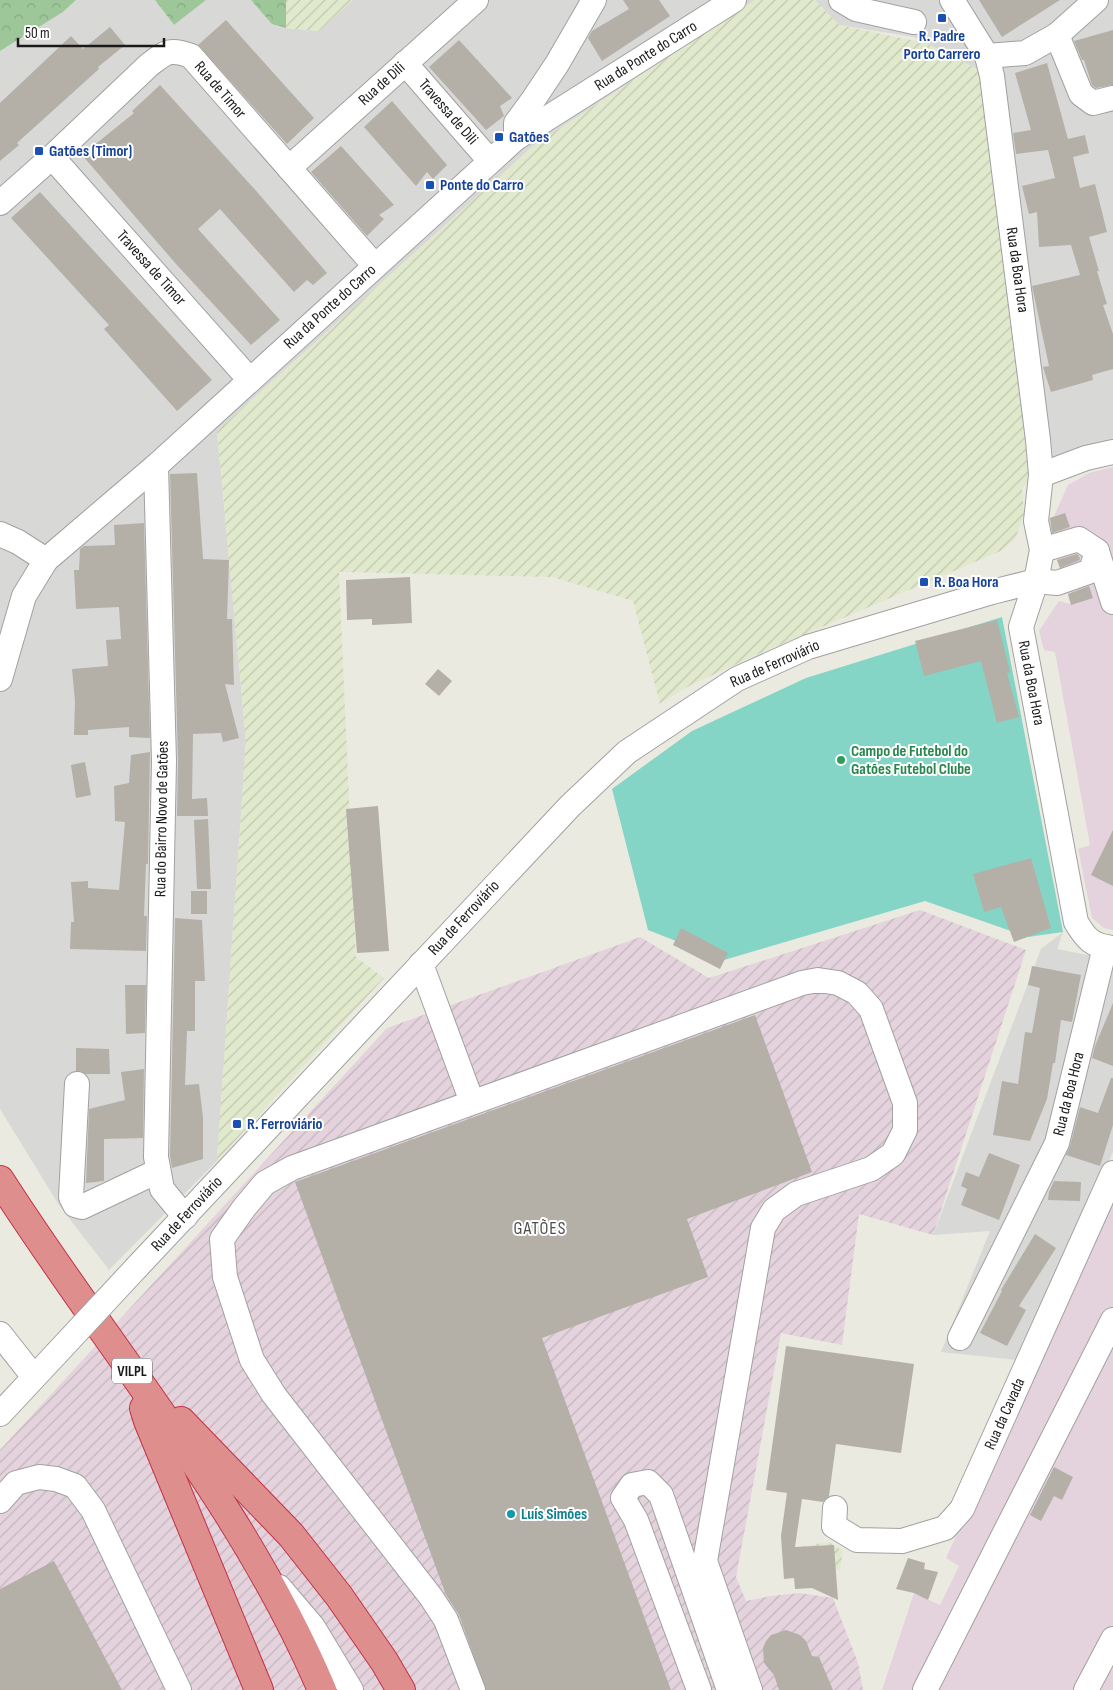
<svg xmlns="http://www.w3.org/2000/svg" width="1113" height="1690" font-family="'Sofia Sans Condensed',sans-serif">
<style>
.residential{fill:#d8d8d7}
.industrial{fill:url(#industrial-furrows)}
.railway{fill:#e4d3dd}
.farmland{fill:url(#farmland-furrows)}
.forest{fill:url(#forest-crowns)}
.pitch{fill:#84d5c6}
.building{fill:#b4b0a7}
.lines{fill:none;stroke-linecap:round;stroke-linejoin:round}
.minor-casing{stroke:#a1a1a1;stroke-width:26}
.highway-casing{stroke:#c53146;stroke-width:30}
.minor{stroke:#fff;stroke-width:24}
.highway{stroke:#dd8e8d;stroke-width:28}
.minor-bridge-casing{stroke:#a1a1a1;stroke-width:26;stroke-linecap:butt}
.minor-bridge{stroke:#fff;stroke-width:24}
.transit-dot{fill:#1a4fb4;stroke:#fff;stroke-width:2}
.leisure-dot{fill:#2e9e5b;stroke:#fff;stroke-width:2}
.culture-dot{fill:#0f9aa8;stroke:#fff;stroke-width:2}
.labels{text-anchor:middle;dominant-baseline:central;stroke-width:4;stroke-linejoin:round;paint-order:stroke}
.shield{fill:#fff;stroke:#5f5f5f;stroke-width:1}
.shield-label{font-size:15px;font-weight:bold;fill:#1a1a1a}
.transit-label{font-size:16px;font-weight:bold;fill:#164399;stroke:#fff;text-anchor:start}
.street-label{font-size:16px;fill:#1a1a1a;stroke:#fff}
.leisure-label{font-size:16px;font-weight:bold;fill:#27864d;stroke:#fff;text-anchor:start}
.culture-label{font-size:16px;font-weight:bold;fill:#0d838f;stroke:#fff;text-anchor:start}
.neighbourhood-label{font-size:18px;letter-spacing:1px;fill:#4d4d4d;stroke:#fff}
</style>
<defs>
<pattern id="industrial-furrows" width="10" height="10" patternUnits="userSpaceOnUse" patternTransform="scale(1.25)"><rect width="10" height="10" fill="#e4d3dd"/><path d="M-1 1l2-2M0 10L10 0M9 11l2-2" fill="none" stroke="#c3b5bd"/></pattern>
<pattern id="farmland-furrows" width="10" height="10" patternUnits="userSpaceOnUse" patternTransform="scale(1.25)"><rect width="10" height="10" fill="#e1e9cd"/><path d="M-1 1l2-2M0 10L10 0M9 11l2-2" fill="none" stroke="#c0c7af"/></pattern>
<pattern id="forest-crowns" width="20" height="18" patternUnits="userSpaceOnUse" patternTransform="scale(1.25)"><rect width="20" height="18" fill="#9dc798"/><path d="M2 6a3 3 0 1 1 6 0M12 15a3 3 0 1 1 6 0" fill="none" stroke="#87aa82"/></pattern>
</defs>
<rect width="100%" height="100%" fill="#ebeae0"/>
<g class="residential">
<polygon points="76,0 155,0 174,25 206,0 251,0 273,24 286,28 319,31 353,0 755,0 533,146 217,431 246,741 217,1161 109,1270 59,1205 0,1109 0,51 63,12"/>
<polygon points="815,0 1113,0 1113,444 1042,465 979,70 914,37 839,25"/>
<polygon points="1063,932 1057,949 1113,960 1113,1152 1017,1360 941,1352 990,1231 933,1235 1041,949"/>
</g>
<polygon class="industrial" points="920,910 1026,950 933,1235 859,1214 842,1345 781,1333 736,1577 746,1601 771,1596 800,1593 833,1598 858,1663 863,1690 0,1690 0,1450 387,1028 640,937 709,978"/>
<g class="railway">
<polygon points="1113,467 1113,930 1104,928 1092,918 1078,849 1090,845 1055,652 1044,650 1039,631 1059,601 1071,604 1044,520 1054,516 1068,485 1089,473"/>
<polygon points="1113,1192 1113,1690 882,1690 914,1593 940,1605 959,1566 946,1558"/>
</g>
<g class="farmland">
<polygon points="286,0 353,0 319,31 286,28"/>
<polygon points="755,0 815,0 839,25 925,43 979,70 1042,465 1022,489 1024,515 1016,537 1003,550 756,655 689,686 660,704 633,601 552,577 339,572 356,957 384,978 217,1161 246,741 217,431 533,146"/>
<polygon points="829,1542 843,1551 840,1570 792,1565 794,1548"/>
</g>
<g class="forest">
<polygon points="0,0 76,0 63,12 0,51"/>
<polygon points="155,0 206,0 174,25"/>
<polygon points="251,0 286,0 286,28 272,24"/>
</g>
<polygon class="pitch" points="1002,617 1063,932 1028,937 925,901 724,960 648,930 612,789 692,731 806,678"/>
<g class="building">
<polygon points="623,0 659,0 670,16 602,61 588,38 592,31 629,9"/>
<polygon points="979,0 1060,0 1002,37"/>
<polygon points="226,20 314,118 287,144 198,45"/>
<polygon points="110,27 125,45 98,67 99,69 17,143 19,145 0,161 0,103 71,36 83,49"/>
<polygon points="1113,30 1113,85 1096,88 1092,85 1084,60 1082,60 1074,41"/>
<polygon points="459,40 512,98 500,106 504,116 486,130 429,67"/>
<polygon points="1047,63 1068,139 1085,135 1089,153 1073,157 1080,188 1095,184 1107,232 1089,237 1099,271 1097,271 1107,304 1103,305 1113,334 1113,369 1092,375 1093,380 1051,392 1043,367 1049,366 1032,286 1080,275 1071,245 1039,247 1037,212 1029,214 1022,186 1055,178 1048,150 1016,154 1013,133 1031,130 1015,73"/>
<polygon points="160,85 258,193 327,273 313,285 307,280 294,292 220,209 198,229 280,320 251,345 176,264 82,155 134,113 132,111"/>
<polygon points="392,101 447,165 433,179 427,172 416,186 364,127"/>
<polygon points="341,146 394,205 379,215 384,219 367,236 311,172"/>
<polygon points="40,192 212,380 177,411 104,329 109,325 11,218"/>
<polygon points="197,473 203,559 229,560 227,619 232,619 234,685 225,684 239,738 223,742 221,733 193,734 192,799 207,798 208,816 177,816 178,761 170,474"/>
<polygon points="1065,513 1070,527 1052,533 1050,518"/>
<polygon points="144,523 150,738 129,737 129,727 88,730 88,735 74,735 75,701 72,669 108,666 106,640 121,639 119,607 76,609 74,570 79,570 80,549 84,546 115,545 114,525"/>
<polygon points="1077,554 1079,556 1080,560 1060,568 1057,560"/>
<polygon points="410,577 412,623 372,625 372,619 347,620 346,580"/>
<polygon points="1089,586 1093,598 1071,605 1068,594"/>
<polygon points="997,620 1010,672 1007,673 1019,717 997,723 981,661 924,676 915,641"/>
<polygon points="438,669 452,681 439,696 425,684"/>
<polygon points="150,752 148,864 146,864 144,916 147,916 146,951 70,949 71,922 74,922 71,882 88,881 88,888 119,890 125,822 115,821 114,786 129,783 131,755"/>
<polygon points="85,762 91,795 76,798 71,765"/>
<polygon points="378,806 389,951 357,953 346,809"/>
<polygon points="208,819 211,889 197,889 194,820"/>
<polygon points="1113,830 1113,886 1091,875"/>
<polygon points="1031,858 1051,928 1014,942 1001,907 984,912 973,874"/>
<rect x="191" y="891" width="16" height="23"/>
<polygon points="175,918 202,920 205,981 195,981 195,1031 187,1031 185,1085 199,1084 203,1118 203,1159 172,1168 170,1156"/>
<polygon points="681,928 728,953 720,969 673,945"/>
<polygon points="1032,966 1081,975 1072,1022 1061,1020 1055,1063 1053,1063 1047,1099 1030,1141 993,1135 1002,1081 1018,1084 1025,1032 1032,1033 1040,988 1028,985"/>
<polygon points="125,985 146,985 145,1033 126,1034"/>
<polygon points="1113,1003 1113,1066 1092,1058 1095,1046"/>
<polygon points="755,1015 812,1172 687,1219 708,1277 542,1338 671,1690 486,1690 459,1615 446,1595 295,1182"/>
<polygon points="76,1048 109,1049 110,1074 86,1074 76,1071"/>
<polygon points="144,1069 143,1138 104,1139 104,1181 86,1183 89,1109 125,1100 121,1072"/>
<polygon points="1111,1078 1113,1078 1113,1125 1100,1166 1066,1155 1070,1146 1080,1107 1098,1113"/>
<polygon points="989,1153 1020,1165 999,1220 961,1205 967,1189 961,1186 966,1172 979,1177"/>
<polygon points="1054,1181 1081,1182 1080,1201 1048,1200 1049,1192"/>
<polygon points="1035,1234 1056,1248 1019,1306 1026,1310 1007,1346 980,1333 1002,1291 1001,1290"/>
<polygon points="786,1346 914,1364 901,1453 836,1444 829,1496 823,1502 802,1499 795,1547 834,1545 838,1600 812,1588 795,1589 794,1578 784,1579 781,1536 787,1493 766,1490"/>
<polygon points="1054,1467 1073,1477 1062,1500 1054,1496 1041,1521 1030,1515"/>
<polygon points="908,1558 925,1563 924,1569 938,1572 928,1600 914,1593 896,1589"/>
<polygon points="54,1561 122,1690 0,1690 0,1589"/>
<polygon points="786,1630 800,1635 806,1641 812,1656 819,1657 833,1690 779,1690 774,1675 764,1663 763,1648 766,1641 771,1635"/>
</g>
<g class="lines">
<defs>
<g id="minor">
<polyline points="841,0 856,9 914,22"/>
<path d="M 952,0 L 987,56 L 992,76 L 1038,440 L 1041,475 L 1036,521 L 1042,550 L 1036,581 L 1021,627 L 1076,922 C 1086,939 1092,946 1113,948"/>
<polyline points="1057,35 1096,0"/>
<polyline points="987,56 1025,53 1057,35 1081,94 1093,103 1113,98"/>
<polyline points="405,63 490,161"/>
<polyline points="516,138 516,123 533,100 557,64 594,0"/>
<polyline points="52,157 250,380"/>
<polyline points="289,168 476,0"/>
<path d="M 0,203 L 52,157 L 149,65 C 166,52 170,48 191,56 L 375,266"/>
<polyline points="156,466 164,761 156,1157 162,1189 185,1217"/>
<polyline points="1041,475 1086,458 1113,452"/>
<polyline points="0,534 18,542 46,560"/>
<polyline points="1042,550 1079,539 1097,551 1113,602"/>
<polyline points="0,679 24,596 46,560 156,466 516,138 734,0"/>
<polyline points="421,964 472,1102"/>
<polyline points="77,1084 71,1197 75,1205 82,1207 158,1171"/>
<polyline points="137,1267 570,806 627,752 737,679 808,647 992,592 1036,581 1057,583 1091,571 1097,551"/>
<polyline points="0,1334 34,1377"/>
<polyline points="960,1338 1057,1143 1105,947"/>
<polyline points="0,1414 56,1354"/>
<polyline points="0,1501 16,1483 39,1477 56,1479 75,1486 93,1510 179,1690"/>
<polyline points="835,1508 834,1526 857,1540 902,1541 945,1528 962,1509 1113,1173"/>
<polyline points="279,1587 313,1627 351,1690"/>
<polyline points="473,1690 446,1620 431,1597 274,1395 252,1360 225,1277 222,1239 244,1208 265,1183 292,1168 802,983 818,980 838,983 857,993 871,1009 905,1103 905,1130 893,1154 871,1169 796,1194 774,1210 763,1228 705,1561 750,1690"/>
<polyline points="699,1690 636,1520 623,1498 632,1485 648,1482 661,1495 729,1690"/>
<polyline points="925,1690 1113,1320"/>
<polyline points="1086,1690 1113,1639"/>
</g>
<g id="highway">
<path d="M 0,1180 C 108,1349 243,1504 322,1690"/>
<polyline points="144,1408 148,1421 259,1690"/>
<polyline points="181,1421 291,1535 339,1596 384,1661 401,1690"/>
</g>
</defs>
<use href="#minor" class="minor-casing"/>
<use href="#highway" class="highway-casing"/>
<use href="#minor" class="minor"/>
<use href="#highway" class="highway"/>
<defs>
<polyline id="minor-bridge" points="56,1354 137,1267"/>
</defs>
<use href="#minor-bridge" class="minor-bridge-casing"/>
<use href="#minor-bridge" class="minor-bridge"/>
</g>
<g class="transit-dot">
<rect x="937" y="13" width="10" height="10" rx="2.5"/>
<rect x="494" y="132" width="10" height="10" rx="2.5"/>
<rect x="34" y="146" width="10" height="10" rx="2.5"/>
<rect x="425" y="180" width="10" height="10" rx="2.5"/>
<rect x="919" y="577" width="10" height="10" rx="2.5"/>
<rect x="232" y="1119" width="10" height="10" rx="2.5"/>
</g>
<circle class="leisure-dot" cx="841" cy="760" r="5"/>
<circle class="culture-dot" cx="511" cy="1514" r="5"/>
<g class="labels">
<rect class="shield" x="112" y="1358.5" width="40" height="25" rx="4"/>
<g class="shield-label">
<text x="132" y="1371">VILPL</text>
</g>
<g class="transit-label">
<text x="942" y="36" text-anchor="middle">R. Padre<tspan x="942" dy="18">Porto Carrero</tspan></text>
<text x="509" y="137">Gatões</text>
<text x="49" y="151">Gatões (Timor)</text>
<text x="440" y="185">Ponte do Carro</text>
<text x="934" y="582">R. Boa Hora</text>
<text x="247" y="1124">R. Ferroviário</text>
</g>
<g class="street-label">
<text transform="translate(646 56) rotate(-32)">Rua da Ponte do Carro</text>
<text transform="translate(382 84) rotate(-42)">Rua de Dili</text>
<text transform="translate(220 90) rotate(49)">Rua de Timor</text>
<text transform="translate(448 112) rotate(49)">Travessa de Dili</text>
<text transform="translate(151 268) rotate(48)">Travessa de Timor</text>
<text transform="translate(1017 270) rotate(82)">Rua da Boa Hora</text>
<text transform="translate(330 307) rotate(-42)">Rua da Ponte do Carro</text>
<text transform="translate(775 664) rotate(-24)">Rua de Ferroviário</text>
<text transform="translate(1031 683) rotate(79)">Rua da Boa Hora</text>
<text transform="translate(162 819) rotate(-89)">Rua do Bairro Novo de Gatões</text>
<text transform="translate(464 918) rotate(-47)">Rua de Ferroviário</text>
<text transform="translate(1069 1094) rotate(-76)">Rua da Boa Hora</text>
<text transform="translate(187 1214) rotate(-47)">Rua de Ferroviário</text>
<text transform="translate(1005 1414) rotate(-66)">Rua da Cavada</text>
</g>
<g class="leisure-label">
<text x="851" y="751">Campo de Futebol do<tspan x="851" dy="18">Gatões Futebol Clube</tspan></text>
</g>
<g class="culture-label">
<text x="521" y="1514">Luís Simões</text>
</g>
<g class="neighbourhood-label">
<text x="540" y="1228">GATÕES</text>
</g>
</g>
<path d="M18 38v8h146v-8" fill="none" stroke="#1a1a1a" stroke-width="2.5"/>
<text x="25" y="38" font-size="15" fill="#1a1a1a" stroke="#ffffff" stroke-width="4" paint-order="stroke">50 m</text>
</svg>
